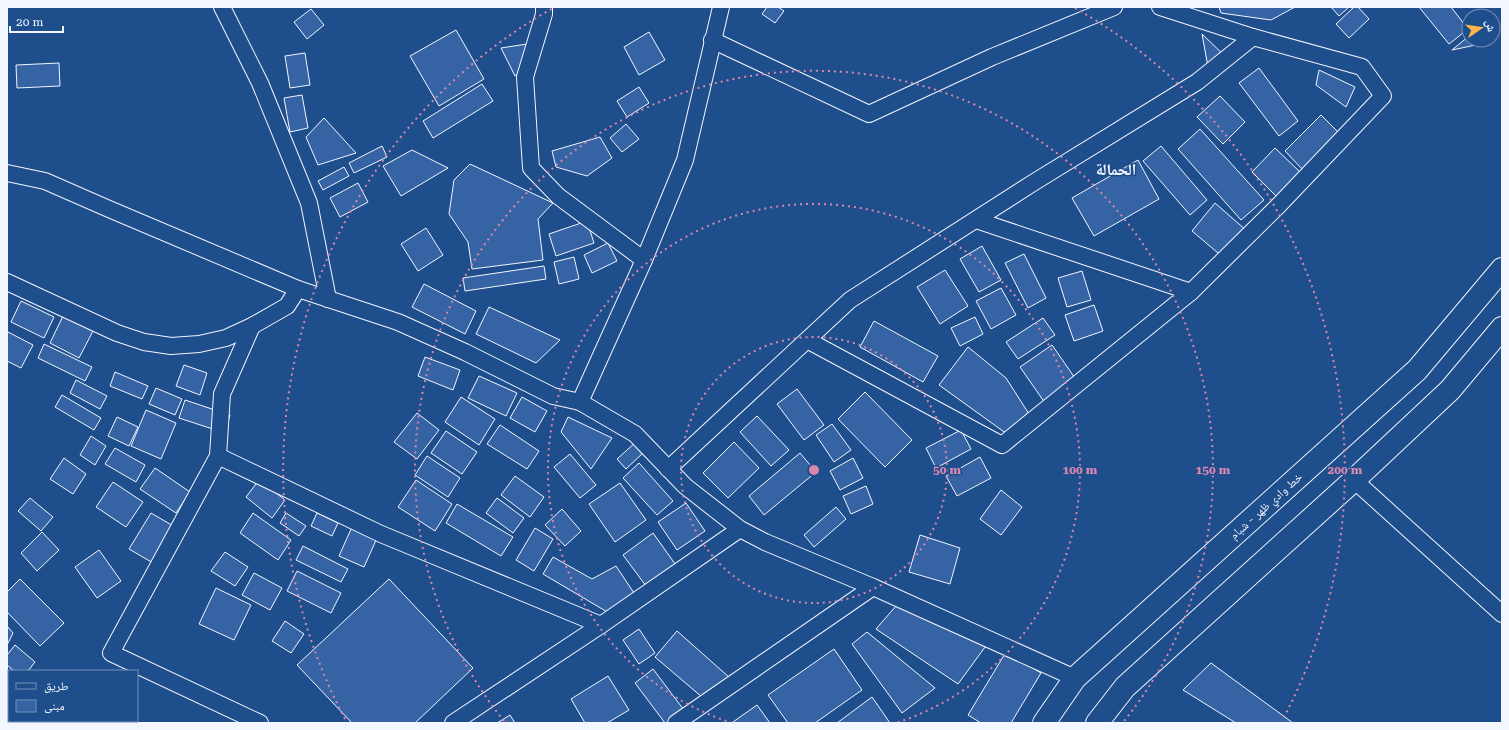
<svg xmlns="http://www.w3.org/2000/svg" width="1509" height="730" font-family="'Roboto Serif','Noto Naskh Arabic',serif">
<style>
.building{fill:#3563a3;stroke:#f2f6ff}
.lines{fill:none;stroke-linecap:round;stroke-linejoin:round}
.minor-casing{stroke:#f2f6ff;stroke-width:18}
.primary-casing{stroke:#f2f6ff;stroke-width:24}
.minor{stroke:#1f4e8c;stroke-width:16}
.primary{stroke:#1f4e8c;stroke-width:22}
.ring{fill:none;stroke:#da87ad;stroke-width:2;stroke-dasharray:2 4}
.labels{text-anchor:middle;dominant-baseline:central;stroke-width:3;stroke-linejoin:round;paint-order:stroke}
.street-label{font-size:12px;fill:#f2f6ff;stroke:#1f4e8c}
.district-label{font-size:16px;font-weight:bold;fill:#f2f6ff;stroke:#1f4e8c}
.centre{fill:#da87ad;stroke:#1f4e8c;stroke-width:2}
.ring-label{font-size:12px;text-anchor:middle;font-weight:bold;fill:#da87ad;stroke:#1f4e8c;stroke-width:3;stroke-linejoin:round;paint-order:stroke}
</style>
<rect width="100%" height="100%" fill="#1f4e8c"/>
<g class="building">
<polygon points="767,7 778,7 784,11 775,23 762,14"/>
<polygon points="1219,7 1295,7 1271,20 1221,13"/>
<polygon points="1331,7 1349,7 1339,16"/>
<polygon points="1354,7 1358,7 1369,19 1349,38 1336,24"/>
<polygon points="1419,7 1451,7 1468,29 1449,44"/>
<polygon points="311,9 324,25 307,39 294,22"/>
<polygon points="456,30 484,79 439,106 410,56"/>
<polygon points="649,32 665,60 639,75 624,47"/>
<polygon points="1202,34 1228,59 1210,78"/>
<polygon points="1469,36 1469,40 1489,40 1490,42 1452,50"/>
<polygon points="527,44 539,57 515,76 501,48"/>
<polygon points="305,53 310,85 290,88 285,56"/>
<polygon points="59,63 60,86 17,88 16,65"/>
<polygon points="1259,68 1298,121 1279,136 1239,83"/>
<polygon points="1319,70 1355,87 1346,107 1316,85"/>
<polygon points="482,84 493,101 433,138 423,121"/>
<polygon points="639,87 649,103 627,117 617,101"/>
<polygon points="302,95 308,128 290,132 284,98"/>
<polygon points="1220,96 1245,122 1223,144 1197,117"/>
<polygon points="1321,115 1340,134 1303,170 1285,151"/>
<polygon points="324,118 356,153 318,165 306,137"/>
<polygon points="626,124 639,139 622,152 610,138"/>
<polygon points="1200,129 1264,200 1241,220 1178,149"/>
<polygon points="600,137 612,158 587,176 556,167 552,151"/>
<polygon points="382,146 387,157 354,173 349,163"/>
<polygon points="1161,146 1207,200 1190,215 1143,161"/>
<polygon points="1275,148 1300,172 1276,196 1252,172"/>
<polygon points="412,150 448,168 401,196 383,166"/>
<polygon points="1138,160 1159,199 1094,236 1072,198"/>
<polygon points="470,164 553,203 538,219 543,260 472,269 468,242 449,214 454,180"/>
<polygon points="344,167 349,176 323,190 318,181"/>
<polygon points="358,183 368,202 340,217 330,198"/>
<polygon points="1215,203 1247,231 1224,258 1192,231"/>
<polygon points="587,221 594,243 556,256 549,234"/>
<polygon points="426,228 443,255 418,271 401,244"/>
<polygon points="608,243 617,261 592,273 584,255"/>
<polygon points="982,246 1001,280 979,292 960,259"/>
<polygon points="1024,254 1046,298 1028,308 1005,263"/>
<polygon points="574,257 579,279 559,284 554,262"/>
<polygon points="544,266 546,279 465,291 463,278"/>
<polygon points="945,270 968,306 940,324 917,287"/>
<polygon points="1082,271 1091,300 1067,307 1058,278"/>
<polygon points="424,284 476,311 465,334 412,307"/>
<polygon points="1001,288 1016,315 991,329 976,301"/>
<polygon points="21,301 54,317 44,338 11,322"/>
<polygon points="1094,305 1103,331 1074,341 1065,315"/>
<polygon points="489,307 560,340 536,363 476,334"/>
<polygon points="63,316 93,331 79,358 50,343"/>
<polygon points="975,317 983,334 960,346 951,328"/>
<polygon points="1043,318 1055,335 1018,359 1006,342"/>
<polygon points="874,321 938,356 923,382 860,347"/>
<polygon points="8,332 33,345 21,368 7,361 7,334"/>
<polygon points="44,344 92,367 85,381 38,358"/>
<polygon points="1052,345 1077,381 1045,403 1020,367"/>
<polygon points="968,347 1006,378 1029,414 1007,434 939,385"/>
<polygon points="425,357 460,370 453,390 418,376"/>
<polygon points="184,365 207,373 200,395 176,386"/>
<polygon points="115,372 148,386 142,399 110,386"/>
<polygon points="479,376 517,393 506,416 468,398"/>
<polygon points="76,380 107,396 100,409 70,393"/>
<polygon points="156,388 182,399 175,415 149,404"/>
<polygon points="797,389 824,425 804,440 777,404"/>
<polygon points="865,392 912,440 885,467 838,419"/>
<polygon points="62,395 101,418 94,430 55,407"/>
<polygon points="461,397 495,419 479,445 445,422"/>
<polygon points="522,397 547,411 535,432 510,418"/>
<polygon points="185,400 230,415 225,433 179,418"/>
<polygon points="146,410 176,423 161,459 131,446"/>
<polygon points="417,413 439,430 417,459 394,442"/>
<polygon points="757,416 789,450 771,466 740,432"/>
<polygon points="117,417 138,427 129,446 108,436"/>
<polygon points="568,417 612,438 591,469 561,432"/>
<polygon points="832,424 851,450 834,462 816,435"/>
<polygon points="500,425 539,451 527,469 487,444"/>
<polygon points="961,430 971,449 936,468 926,448"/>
<polygon points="446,431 477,452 462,474 431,453"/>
<polygon points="91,436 106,446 95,465 80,455"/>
<polygon points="636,442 645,451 626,469 617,459"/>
<polygon points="734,442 759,468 728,498 703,473"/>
<polygon points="115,448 145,465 136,482 105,464"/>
<polygon points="800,453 816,472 764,515 749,496"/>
<polygon points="570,454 596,485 580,498 554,467"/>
<polygon points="427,456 460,478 448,497 415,475"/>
<polygon points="980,457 991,478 957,496 946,476"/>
<polygon points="64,458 86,474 73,494 50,479"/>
<polygon points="853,458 863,478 840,490 830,471"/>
<polygon points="639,463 673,501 657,515 623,478"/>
<polygon points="155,468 190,492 176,513 140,489"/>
<polygon points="515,476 544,497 530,517 501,495"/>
<polygon points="259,480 285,500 272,518 246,497"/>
<polygon points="416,480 452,504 435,531 398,507"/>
<polygon points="113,482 143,502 126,527 96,507"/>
<polygon points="620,483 646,520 615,542 589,504"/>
<polygon points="866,486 873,504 851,514 843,496"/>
<polygon points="1001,490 1022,507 1001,535 980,519"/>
<polygon points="30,498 53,517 41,531 18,511"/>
<polygon points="497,498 524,518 513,533 486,513"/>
<polygon points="686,503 705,531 677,550 658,522"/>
<polygon points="457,504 513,537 501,556 446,523"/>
<polygon points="836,507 846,519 814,547 804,535"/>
<polygon points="562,509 581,531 565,546 545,525"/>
<polygon points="151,513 175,527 153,563 129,549"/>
<polygon points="253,513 291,540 278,560 240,533"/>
<polygon points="286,513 306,526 299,536 280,523"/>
<polygon points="317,513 338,523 332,536 311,526"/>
<polygon points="352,527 377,538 364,567 339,556"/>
<polygon points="535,528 553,539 534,571 516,560"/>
<polygon points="42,532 59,550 37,571 21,553"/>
<polygon points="653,533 678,568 649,590 623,555"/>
<polygon points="920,535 960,548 950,584 909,572"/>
<polygon points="303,546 348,569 341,582 296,560"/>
<polygon points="99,550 121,581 97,598 75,567"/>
<polygon points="225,552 248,567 235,586 211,571"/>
<polygon points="553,557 592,579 616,566 636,596 609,613 543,574"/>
<polygon points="297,571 341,593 331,613 287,591"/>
<polygon points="254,573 282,588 270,610 242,595"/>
<polygon points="20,579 64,623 40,646 7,612 7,592"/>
<polygon points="389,579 473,668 415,723 352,723 297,665"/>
<polygon points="216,588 251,605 234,640 199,624"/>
<polygon points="896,606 988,643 958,684 876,629"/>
<polygon points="285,621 304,634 291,653 272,641"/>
<polygon points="7,626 13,633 7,645"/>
<polygon points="639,629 655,653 639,664 623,640"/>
<polygon points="677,631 730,678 709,703 655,657"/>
<polygon points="867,632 935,688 902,713 852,644"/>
<polygon points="15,645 35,662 28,671 14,671 7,665 7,655"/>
<polygon points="834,649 862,690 815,723 788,723 768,695"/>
<polygon points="1006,652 1041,673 1011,723 981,723 968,715"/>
<polygon points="1211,663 1293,723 1236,723 1183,690"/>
<polygon points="653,669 690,718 684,723 665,723 635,683"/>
<polygon points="608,676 629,710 607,723 585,723 571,699"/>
<polygon points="872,697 890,723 837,723"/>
<polygon points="757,705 770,723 733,723 733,722"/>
<polygon points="510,715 515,723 497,723"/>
<polygon points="79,721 119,721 118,723 78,723"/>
</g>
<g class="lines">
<defs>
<g id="minor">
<polyline points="222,7 260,83 309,203 328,299"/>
<polyline points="544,7 544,14 525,77 531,168 558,196 644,260"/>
<polyline points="1160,7 1253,37"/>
<polyline points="712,40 869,114 992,57 1114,7"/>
<polyline points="7,173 45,181 109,209 298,289 398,322 465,352 553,396 580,402 635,434 685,486 740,529 765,542 873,587 1075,678"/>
<polyline points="976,220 1191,292"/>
<polyline points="7,282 117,333 144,342 171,346 199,344 226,338 252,326 287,306 298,289"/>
<polyline points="580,402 644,260 685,160 721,7"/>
<polyline points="218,456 222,394 252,326"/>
<polyline points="668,469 850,300 1036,181 1197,82 1253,37 1362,67 1383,96 1279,205 1191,292 1002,445 807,340"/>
<polyline points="1354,480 1502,614"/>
<polyline points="260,723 111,653 218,456 381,534 601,625"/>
<polyline points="453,723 601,625 740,529"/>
<polyline points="676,723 873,587"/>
</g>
<g id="primary">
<polyline points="1044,723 1075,678 1417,370 1502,269"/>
<polyline points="1097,723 1125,687 1354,480 1450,390 1502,328"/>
</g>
</defs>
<use href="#minor" class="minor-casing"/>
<use href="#primary" class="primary-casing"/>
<use href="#minor" class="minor"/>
<use href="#primary" class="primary"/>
</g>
<g class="ring">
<circle cx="814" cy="470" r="133"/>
<path d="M732 723A266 266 0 1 1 896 723"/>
<path d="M504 721A399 399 0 1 1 1124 721"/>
<path d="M345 719A531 531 0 0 1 553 8M1075 8A531 531 0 0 1 1283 719"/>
</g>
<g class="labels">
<g class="street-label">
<text transform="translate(1266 506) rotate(-42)">خط وادي ظهر - شبام</text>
</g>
<g class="district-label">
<text x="1116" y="169">الحمالة</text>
</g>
</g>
<circle cx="814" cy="470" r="6" class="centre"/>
<g class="ring-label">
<text x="947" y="474">50 m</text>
<text x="1080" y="474">100 m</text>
<text x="1213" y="474">150 m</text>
<text x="1345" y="474">200 m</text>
</g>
<rect width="1509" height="730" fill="none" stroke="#f2f6ff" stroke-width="16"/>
<rect x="8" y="670" width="130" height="52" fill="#1f4e8c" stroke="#7391ba"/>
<rect x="16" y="683" width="20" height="6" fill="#1f4e8c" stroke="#7391ba"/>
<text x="44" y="690" font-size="12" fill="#f2f6ff">طريق</text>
<rect x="16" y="700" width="20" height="12" fill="#3563a3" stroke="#7391ba"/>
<text x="44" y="710" font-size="12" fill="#f2f6ff">مبنى</text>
<g transform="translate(1481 28) rotate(77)"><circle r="19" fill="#1f4e8c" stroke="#7391ba"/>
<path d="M0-3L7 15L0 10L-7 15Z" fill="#ffb74d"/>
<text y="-6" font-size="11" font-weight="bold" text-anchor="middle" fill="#f2f6ff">ش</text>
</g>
<path d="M10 26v6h53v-6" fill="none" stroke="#f2f6ff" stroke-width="2"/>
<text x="16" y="26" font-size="12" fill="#f2f6ff" stroke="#1f4e8c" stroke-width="3" paint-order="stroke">20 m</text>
</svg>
